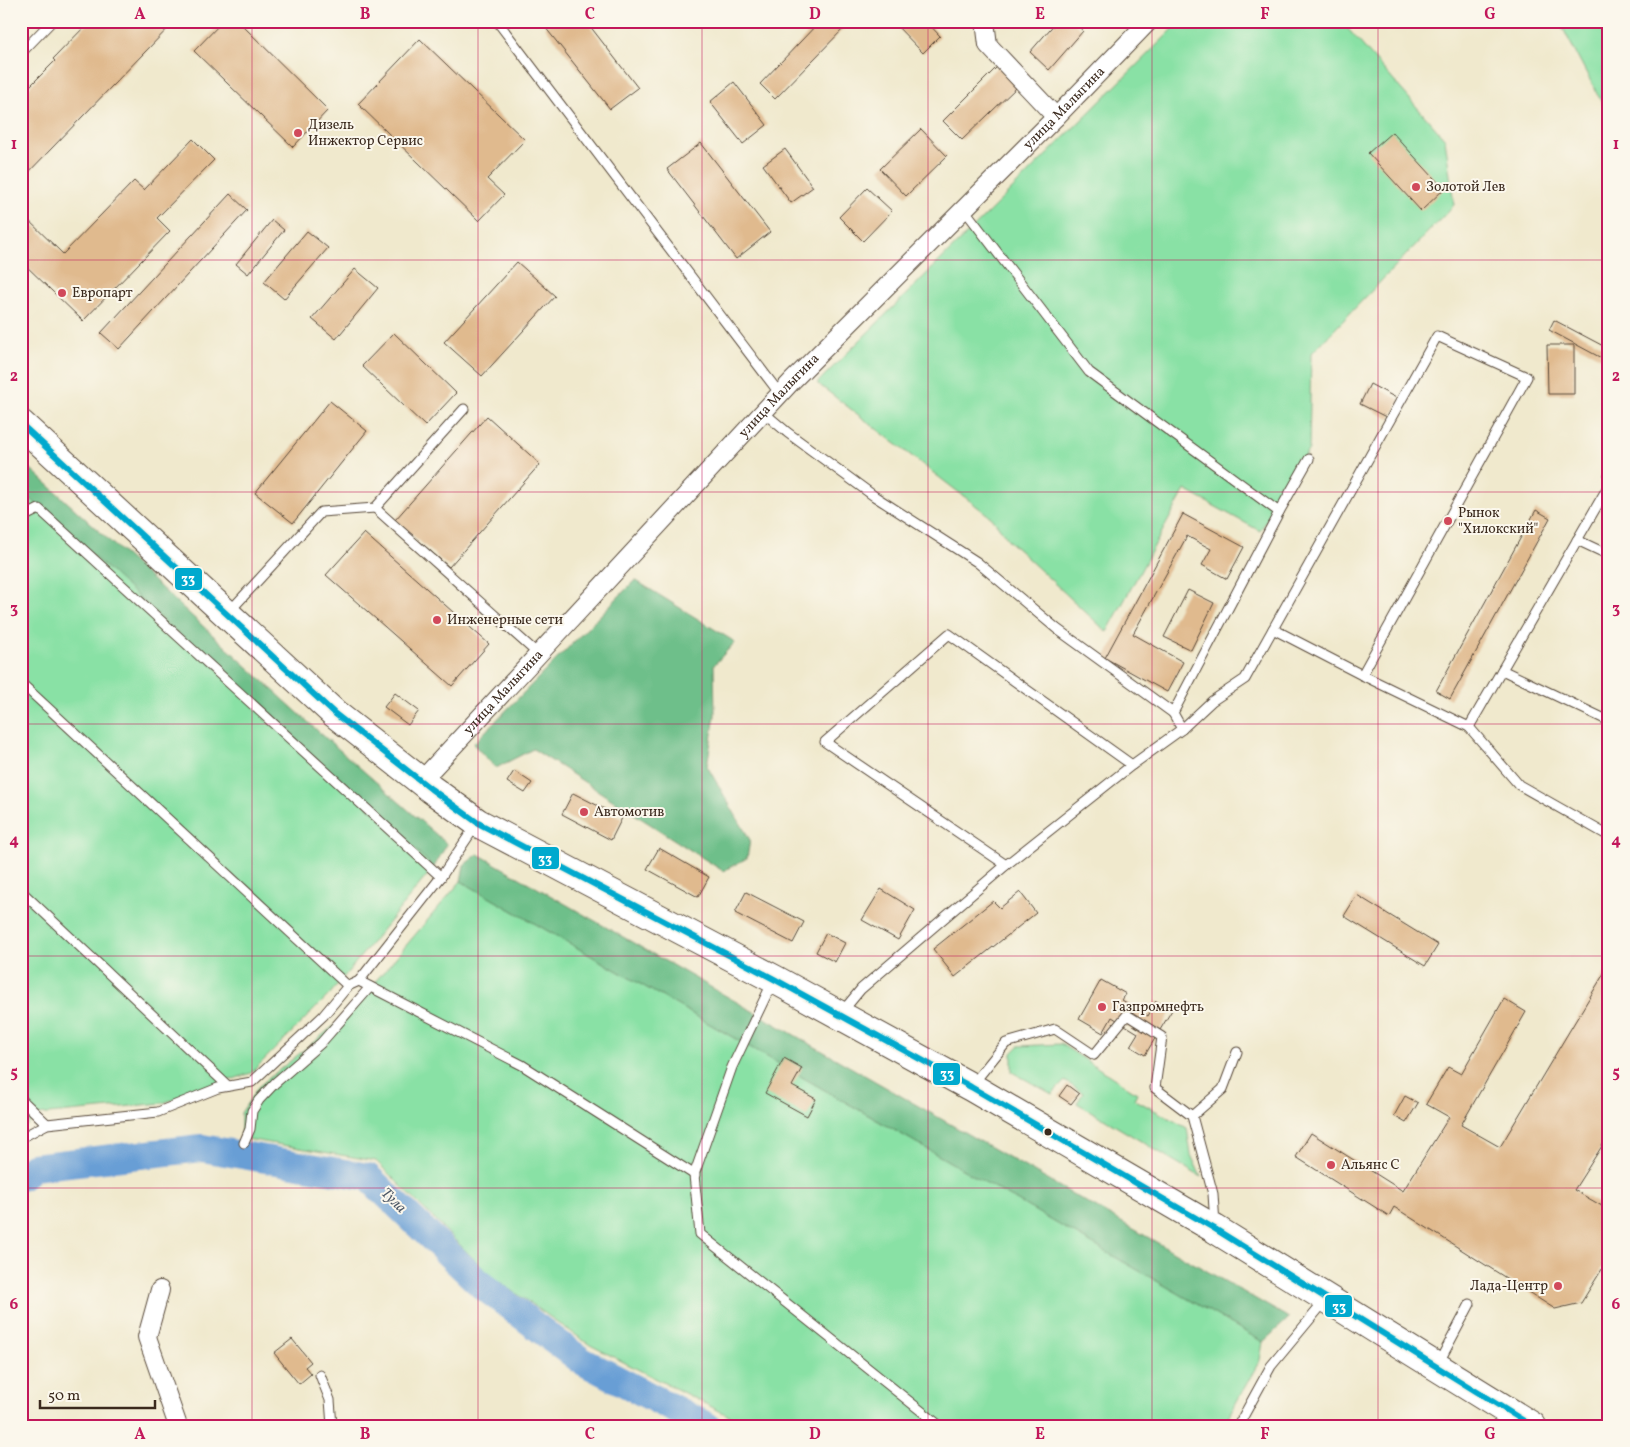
<svg xmlns="http://www.w3.org/2000/svg" width="1630" height="1447" font-family="Vollkorn,serif">
<style>
.green{fill:#89e1a5;stroke:#628662}
.forest{fill:#6ebf8a;stroke:#547454}
.lines{fill:none;stroke-linecap:round;stroke-linejoin:round}
.river{stroke:#689ed5;stroke-width:28}
.building{fill:#e0ba8e}
.lane-casing{stroke:#564738;stroke-width:11}
.street-casing{stroke:#564738;stroke-width:20}
.highway-casing{stroke:#564738;stroke-width:30}
.lane{stroke:#fff;stroke-width:9}
.street{stroke:#fff;stroke-width:18}
.highway{stroke:#fff;stroke-width:28}
.bus-1-casing{stroke:#fbf7ec;stroke-width:10}
.bus-1{stroke:#00a9ce;stroke-width:6}
.grid{fill:none;stroke:#c2185b;stroke-width:1;stroke-opacity:0.55}
.poi-dot{fill:#d1495b;stroke:#fbf7ec;stroke-width:2}
.bus-dot{fill:#3b2a1e;stroke:#fbf7ec;stroke-width:2}
.labels{text-anchor:middle;dominant-baseline:central;stroke-width:4;stroke-linejoin:round;paint-order:stroke}
.street-label{font-size:14px;fill:#3b2a1e;stroke:#fbf7ec}
.poi-label{font-size:14px;fill:#3b2a1e;stroke:#fbf7ec;text-anchor:start}
.water-label{font-size:15px;font-style:italic;fill:#4d5867;stroke:#fbf7ec}
.line-badge{stroke:#fbf7ec;stroke-width:2}
.badge-label{font-size:14px;text-anchor:middle;font-weight:bold;fill:#fff}
.neatline{fill:none;stroke:#c2185b;stroke-width:2}
.grid-label{font-size:16px;text-anchor:middle;font-weight:bold;fill:#c2185b}
</style>
<rect width="100%" height="100%" fill="#fbf7ec"/>
<filter id="ink" filterUnits="userSpaceOnUse"><feTurbulence type="fractalNoise" baseFrequency=".02" numOctaves="2"/><feDisplacementMap in="SourceGraphic" scale="10" xChannelSelector="R" yChannelSelector="G"/><feConvolveMatrix kernelMatrix="1 2 1 2 8 2 1 2 1" color-interpolation-filters="sRGB"/></filter>
<filter id="wash" filterUnits="userSpaceOnUse"><feTurbulence type="fractalNoise" baseFrequency=".0096" numOctaves="4" result="noise"/><feDisplacementMap in="SourceGraphic" scale="20" xChannelSelector="R" yChannelSelector="G"/><feGaussianBlur stdDeviation="1.12" result="paint"/><feColorMatrix in="noise" values="0 0 0 0 0 0 0 0 0 0 0 0 0 0 0 0 0 1.4 0 .05"/><feComposite in="paint" operator="in"/></filter>
<g filter="url(#wash)">
<rect width="100%" height="100%" fill="#f0e9cd"/>
<g class="green">
<polygon points="1181,21 1341,21 1445,139 1454,205 1311,354 1309,449 1260,531 1185,490 1107,632 1010,542 992,518 817,383"/>
<polygon points="1559,21 1609,21 1609,116"/>
<polygon points="21,488 434,867 329,995 251,1073 163,1103 38,1115 21,1131"/>
<polygon points="461,881 1263,1342 1260,1360 1223,1426 749,1426 590,1345 490,1275 376,1161 241,1138 241,1113 258,1087 345,1017"/>
<polygon points="1061,1044 1137,1093 1134,1099 1187,1128 1191,1155 1201,1177 1077,1103 1083,1093 1065,1081 1052,1094 1012,1072 1012,1053 1019,1046"/>
</g>
<g class="forest">
<polygon points="21,460 319,732 447,844 434,867 21,490"/>
<polygon points="635,580 735,642 714,665 715,715 707,766 750,840 747,858 723,871 533,749 496,768 473,744"/>
<polygon points="478,854 1289,1318 1263,1342 461,881 464,865"/>
</g>
<g class="lines">
<polyline class="river" points="21,1177 33,1167 202,1148 368,1177 480,1284 582,1361 707,1426"/>
</g>
<g id="blocks">
<g class="building">
<polygon points="90,21 175,21 21,180 21,95 55,61 53,59"/>
<polygon points="223,21 238,21 328,110 293,147 194,51"/>
<polygon points="552,21 586,21 638,88 610,109 545,27"/>
<polygon points="820,21 846,21 848,24 775,99 760,84"/>
<polygon points="892,21 926,21 940,36 923,53"/>
<polygon points="1057,21 1072,21 1083,31 1049,70 1030,52"/>
<polygon points="420,39 525,140 487,179 504,195 479,221 358,104"/>
<polygon points="998,66 1018,86 962,140 943,121"/>
<polygon points="734,82 767,125 743,144 710,102"/>
<polygon points="921,129 947,156 906,196 880,169"/>
<polygon points="1392,132 1444,189 1421,211 1368,153"/>
<polygon points="193,139 214,160 157,218 170,231 83,321 21,261 21,213 63,254 134,181 144,190"/>
<polygon points="701,143 770,232 736,259 667,169"/>
<polygon points="785,149 813,187 791,203 763,165"/>
<polygon points="867,188 892,211 863,241 839,217"/>
<polygon points="230,194 247,210 119,349 101,333"/>
<polygon points="272,220 284,230 248,274 236,264"/>
<polygon points="307,231 328,248 284,299 264,282"/>
<polygon points="517,262 555,296 482,376 444,342"/>
<polygon points="355,269 378,288 336,339 312,319"/>
<polygon points="1554,320 1609,349 1607,361 1549,330"/>
<polygon points="394,333 456,393 425,426 362,366"/>
<polygon points="1547,345 1574,345 1574,394 1548,394"/>
<polygon points="1370,384 1400,400 1390,419 1360,404"/>
<polygon points="330,401 367,431 293,523 255,493"/>
<polygon points="487,416 540,464 449,567 395,520"/>
<polygon points="1536,510 1550,518 1450,699 1436,691"/>
<polygon points="1183,514 1244,547 1227,579 1202,565 1211,549 1187,536 1133,634 1183,662 1167,692 1105,658"/>
<polygon points="364,533 489,644 452,686 326,575"/>
<polygon points="1188,590 1214,603 1191,650 1164,637"/>
<polygon points="395,693 419,711 408,725 384,707"/>
<polygon points="514,771 532,783 525,793 507,782"/>
<polygon points="573,793 622,818 611,840 562,814"/>
<polygon points="659,848 709,877 698,897 647,869"/>
<polygon points="881,889 915,910 898,940 862,920"/>
<polygon points="746,892 804,922 793,943 735,913"/>
<polygon points="1020,892 1036,913 955,977 933,949 993,901 1000,908"/>
<polygon points="1357,895 1438,945 1425,966 1344,916"/>
<polygon points="826,933 845,943 835,962 816,952"/>
<polygon points="1609,965 1609,1036 1604,1044 1609,1047 1609,1135 1574,1190 1609,1210 1609,1258 1581,1303 1555,1309 1394,1207 1389,1216 1296,1157 1311,1133 1403,1191 1449,1117 1426,1104 1448,1067 1461,1074 1504,999 1526,1012 1461,1125 1500,1147"/>
<polygon points="1101,980 1126,994 1122,1000 1148,1016 1156,1001 1172,1010 1145,1055 1130,1046 1138,1033 1112,1017 1103,1033 1079,1019"/>
<polygon points="784,1058 802,1068 792,1086 816,1099 807,1116 765,1093"/>
<polygon points="1067,1085 1079,1094 1071,1104 1059,1096"/>
<polygon points="1405,1096 1418,1103 1406,1123 1394,1116"/>
<polygon points="292,1339 311,1362 305,1367 311,1374 299,1384 274,1353"/>
</g>
</g>
</g>
<g filter="url(#ink)">
<use href="#blocks" fill-opacity="0" stroke="#564738" stroke-width="1"/>
<g class="lines">
<defs>
<g id="lane">
<polyline points="497,21 780,394"/>
<polyline points="21,53 52,21"/>
<polyline points="964,209 1089,372 1279,512"/>
<polyline points="763,412 788,433 874,496 977,562 1057,629 1173,713"/>
<polyline points="375,508 538,654"/>
<polyline points="21,518 39,509 441,877"/>
<polyline points="1577,540 1609,555"/>
<polyline points="228,613 321,512 375,508 464,409"/>
<polyline points="1273,629 1362,675 1469,727 1519,785 1609,836"/>
<polyline points="1502,670 1609,721"/>
<polyline points="21,683 348,986"/>
<polyline points="1469,727 1609,485 1609,475"/>
<polyline points="1182,729 1173,713 1279,512 1309,459"/>
<polyline points="1006,865 825,742 949,634 1132,765"/>
<polyline points="21,891 228,1086"/>
<polyline points="359,981 522,1065 695,1175"/>
<polyline points="773,981 732,1067 694,1175 700,1234 940,1426"/>
<polyline points="842,1012 861,989 1006,865 1132,765 1182,729 1212,701 1245,679 1437,336 1527,377 1362,675"/>
<polyline points="972,1085 1006,1043 1055,1029 1094,1055 1127,1015 1162,1037 1155,1088 1192,1116 1213,1194 1215,1224"/>
<polyline points="21,1099 47,1124"/>
<polyline points="1192,1116 1223,1089 1237,1052"/>
<polyline points="21,1138 47,1124 158,1112 218,1088 252,1082 323,1016 348,986 359,981 441,877 476,825"/>
<polyline points="244,1143 250,1129 252,1111 259,1100 275,1083 321,1043 370,987"/>
<polyline points="1438,1364 1470,1304"/>
<polyline points="320,1375 330,1400 332,1426"/>
<polyline points="1238,1426 1271,1366 1325,1301"/>
</g>
<g id="street">
<polyline points="985,21 988,45 1056,117"/>
<path id="s1" d="M 421,781 L 792,381 L 1056,117 L 1149,21"/>
<polyline points="160,1290 147,1337 178,1426"/>
</g>
<polyline id="highway" points="21,424 334,713 431,789 478,823 774,979 971,1087 1215,1229 1532,1426"/>
</defs>
<use href="#lane" class="lane-casing"/>
<use href="#street" class="street-casing"/>
<use href="#highway" class="highway-casing"/>
<use href="#lane" class="lane"/>
<use href="#street" class="street"/>
<use href="#highway" class="highway"/>
<defs>
<polyline id="bus-1" points="21,424 334,713 431,789 478,823 774,979 971,1087 1215,1229 1532,1426"/>
</defs>
<use href="#bus-1" class="bus-1-casing"/>
<use href="#bus-1" class="bus-1"/>
</g>
</g>
<path class="grid" d="M 252,21 L 252,1426M 478,21 L 478,1426M 702,21 L 702,1426M 928,21 L 928,1426M 1152,21 L 1152,1426M 1378,21 L 1378,1426M 21,260 L 1609,260M 21,492 L 1609,492M 21,724 L 1609,724M 21,956 L 1609,956M 21,1188 L 1609,1188"/>
<g class="poi-dot">
<circle cx="298" cy="133" r="5"/>
<circle cx="1416" cy="187" r="5"/>
<circle cx="62" cy="293" r="5"/>
<circle cx="1448" cy="521" r="5"/>
<circle cx="437" cy="620" r="5"/>
<circle cx="584" cy="812" r="5"/>
<circle cx="1102" cy="1007" r="5"/>
<circle cx="1331" cy="1165" r="5"/>
<circle cx="1558" cy="1286" r="5"/>
</g>
<circle class="bus-dot" cx="1048" cy="1132" r="4.5"/>
<g class="labels">
<g class="street-label">
<text stroke="none"><textPath href="#s1" startOffset="931">улица Малыгина</textPath></text>
<text stroke="none"><textPath href="#s1" startOffset="526">улица Малыгина</textPath></text>
<text stroke="none"><textPath href="#s1" startOffset="121">улица Малыгина</textPath></text>
</g>
<g class="poi-label">
<text x="308" y="125">Дизель<tspan x="308" dy="16">Инжектор Сервис</tspan></text>
<text x="1426" y="187">Золотой Лев</text>
<text x="72" y="293">Европарт</text>
<text x="1458" y="513">Рынок<tspan x="1458" dy="16">"Хилокский"</tspan></text>
<text x="447" y="620">Инженерные сети</text>
<text x="594" y="812">Автомотив</text>
<text x="1112" y="1007">Газпромнефть</text>
<text x="1341" y="1165">Альянс С</text>
<text x="1548" y="1286" text-anchor="end">Лада-Центр</text>
</g>
<g class="water-label">
<text transform="translate(393 1201) rotate(44)">Тула</text>
</g>
</g>
<g class="line-badge">
<rect x="174" y="567" width="29" height="24" rx="5" fill="#00a9ce"/>
<rect x="531" y="846" width="29" height="24" rx="5" fill="#00a9ce"/>
<rect x="932" y="1062" width="29" height="24" rx="5" fill="#00a9ce"/>
<rect x="1324" y="1294" width="29" height="24" rx="5" fill="#00a9ce"/>
</g>
<g class="badge-label">
<text x="188" y="583">33</text>
<text x="545" y="863">33</text>
<text x="947" y="1078">33</text>
<text x="1339" y="1311">33</text>
</g>
<rect width="1630" height="1447" fill="none" stroke="#fbf7ec" stroke-width="55"/>
<path d="M40 1400v8h115v-8" fill="none" stroke="#3b2a1e" stroke-width="2.5"/>
<text x="48" y="1400" font-size="15" fill="#3b2a1e" stroke="#fbf7ec" stroke-width="4" paint-order="stroke">50 m</text>
<rect x="28" y="28" width="1574" height="1392" class="neatline"/>
<g class="grid-label">
<text x="140" y="19">A</text>
<text x="365" y="19">B</text>
<text x="590" y="19">C</text>
<text x="815" y="19">D</text>
<text x="1040" y="19">E</text>
<text x="1265" y="19">F</text>
<text x="1490" y="19">G</text>
<text x="14" y="149">1</text>
<text x="1616" y="149">1</text>
<text x="14" y="381">2</text>
<text x="1616" y="381">2</text>
<text x="14" y="613">3</text>
<text x="1616" y="613">3</text>
<text x="14" y="845">4</text>
<text x="1616" y="845">4</text>
<text x="14" y="1077">5</text>
<text x="1616" y="1077">5</text>
<text x="14" y="1309">6</text>
<text x="1616" y="1309">6</text>
<text x="140" y="1439">A</text>
<text x="365" y="1439">B</text>
<text x="590" y="1439">C</text>
<text x="815" y="1439">D</text>
<text x="1040" y="1439">E</text>
<text x="1265" y="1439">F</text>
<text x="1490" y="1439">G</text>
</g>
</svg>
